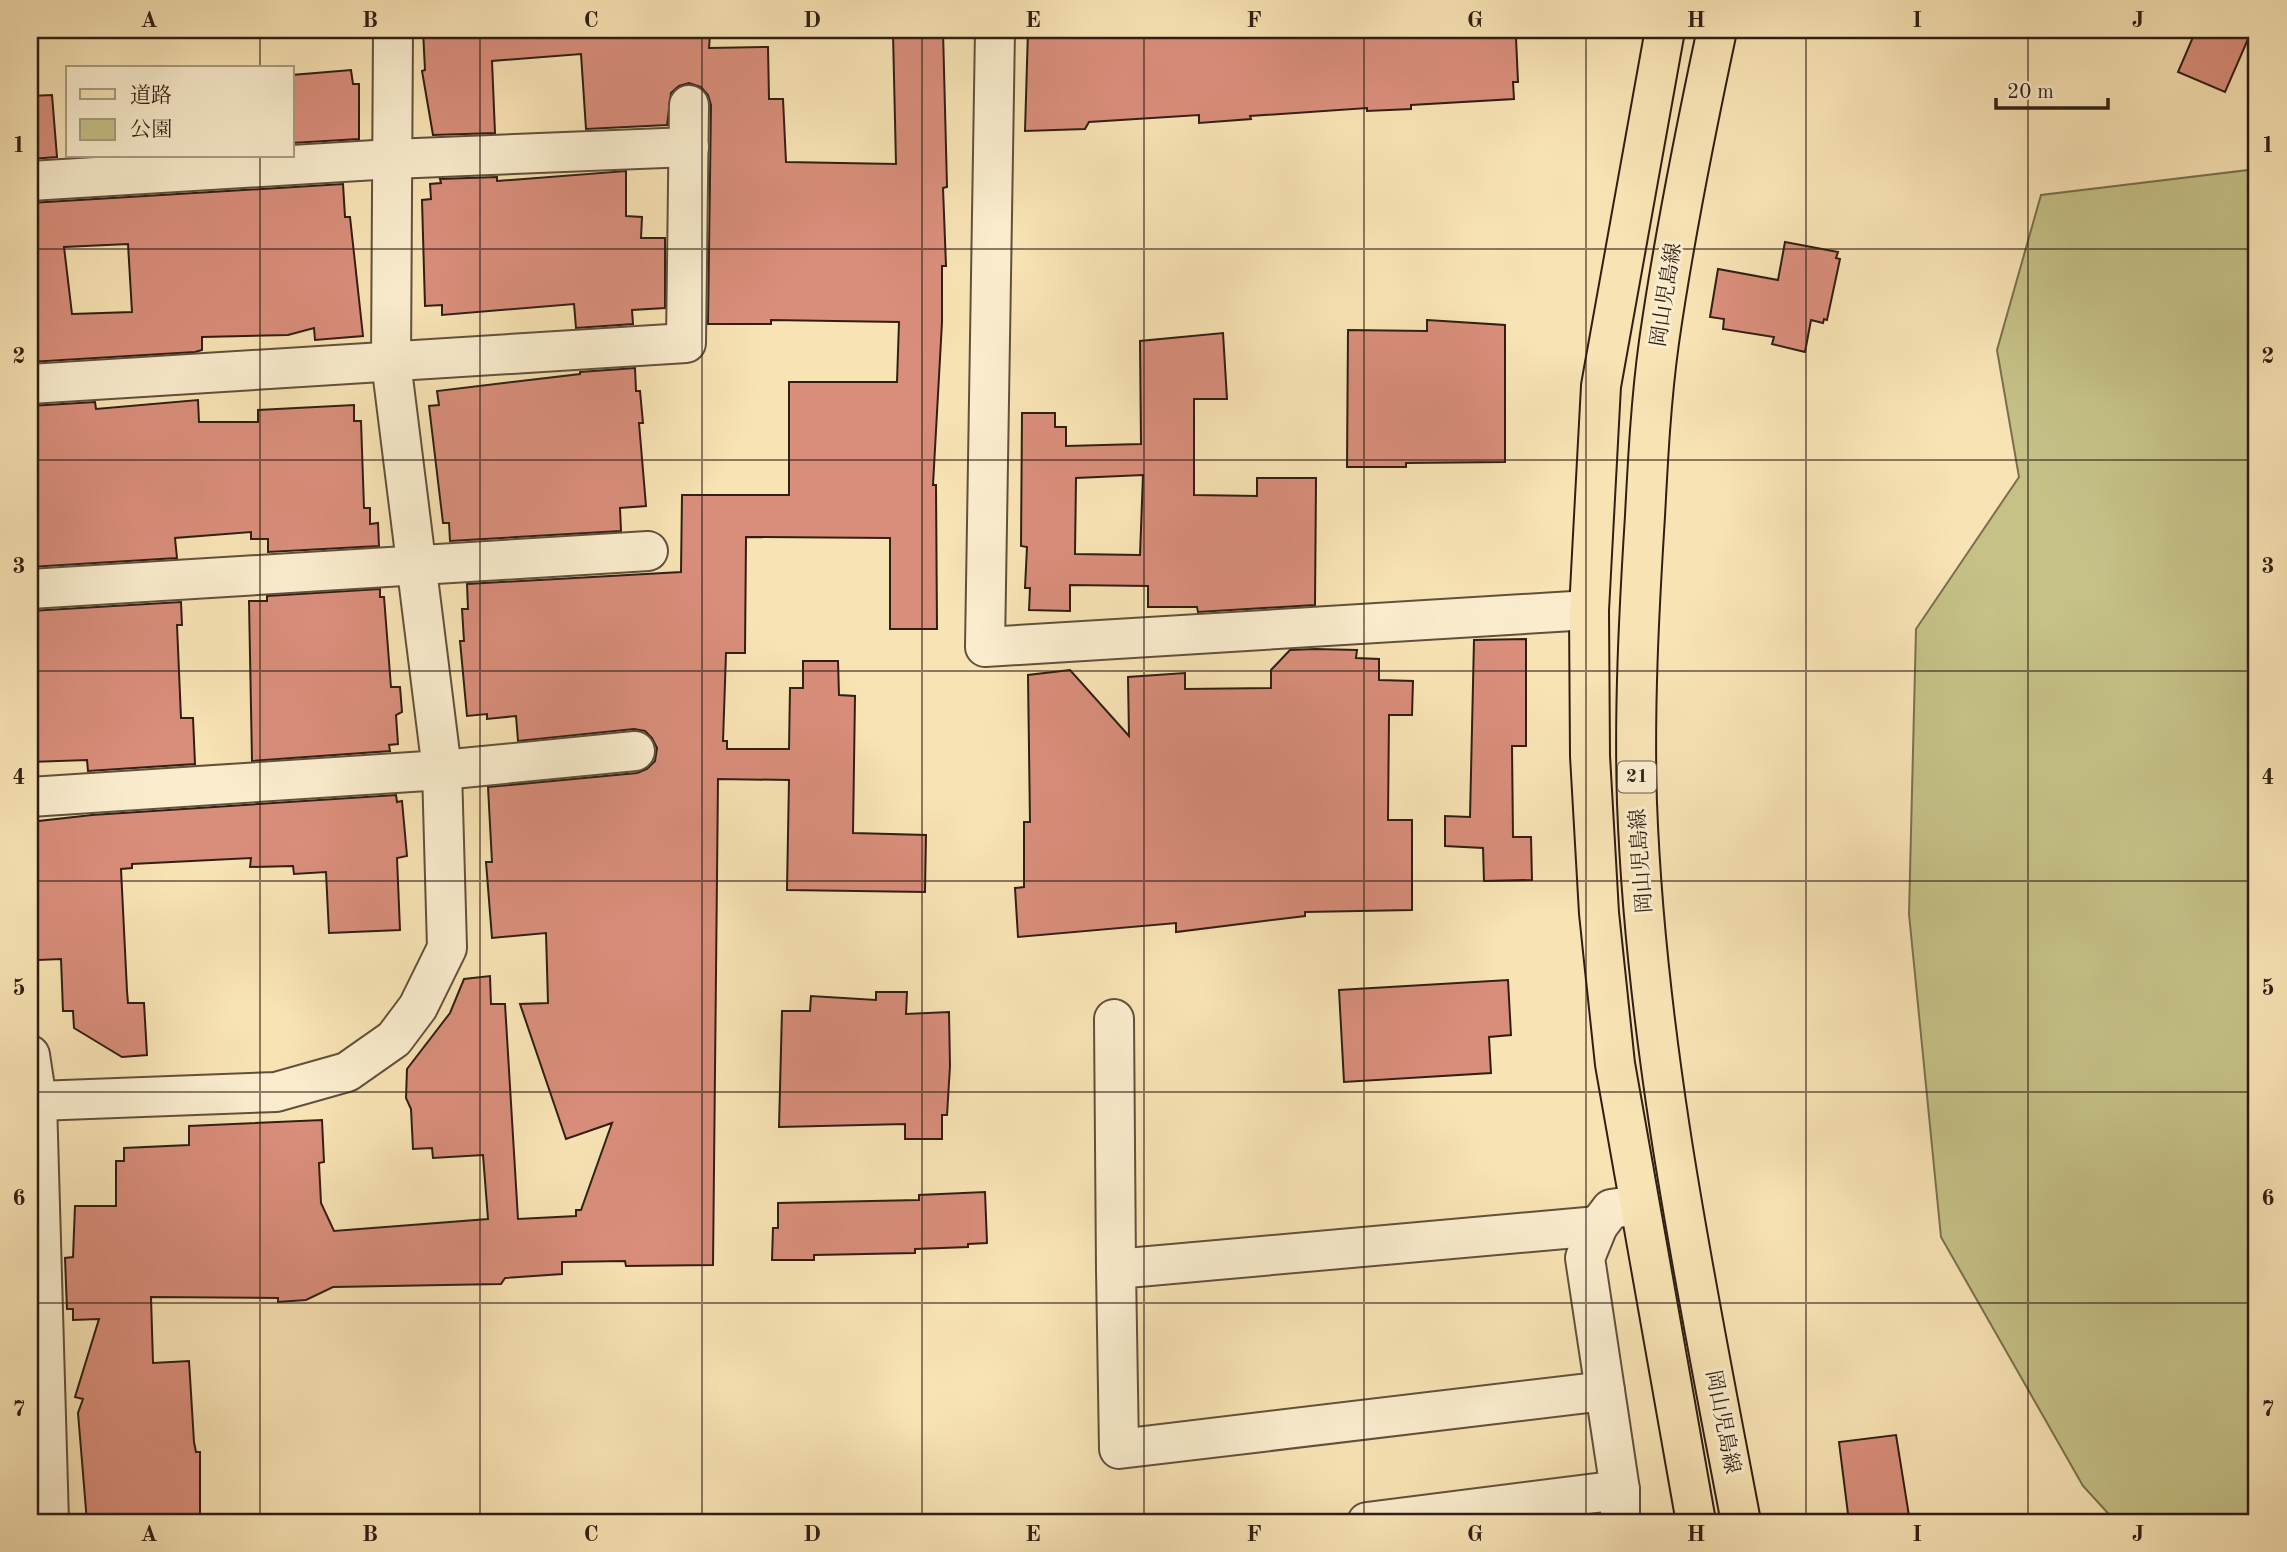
<svg xmlns="http://www.w3.org/2000/svg" width="2287" height="1552" font-family="'Old Standard TT','Noto Serif JP',serif">
<style>
.green{fill:#c5c187;stroke:#7a704e;stroke-width:2}
.building{fill:#d98e7b;stroke:#301f14;stroke-width:2;fill-rule:evenodd}
.lines{fill:none;stroke-linecap:round;stroke-linejoin:round}
.street-casing{stroke:#62503c;stroke-width:42}
.primary-casing{stroke:#301f14;stroke-width:42}
.street{stroke:#faedce;stroke-width:38}
.primary{stroke:#f8e3b4;stroke-width:38}
.grid{fill:none;stroke:#301f14;stroke-width:2;stroke-opacity:0.55}
.labels{text-anchor:middle;dominant-baseline:central;stroke-width:6;stroke-linejoin:round;paint-order:stroke}
.shield{fill:#faedce;stroke:#6d5d4c;stroke-width:2}
.shield-label{font-size:19px;font-weight:bold;fill:#301f14}
.street-label{font-size:21px;fill:#301f14;stroke:#faedce}
.neatline{fill:none;stroke:#301f14;stroke-width:2.5}
.grid-label{font-size:23px;text-anchor:middle;font-weight:bold;fill:#301f14}
</style>
<rect width="100%" height="100%" fill="#f8e3b4"/>
<filter id="stains"><feTurbulence type="fractalNoise" baseFrequency=".00286" numOctaves="4"/><feColorMatrix values="0 0 0 0 .2 0 0 0 0 .09 0 0 0 0 .02 0 0 0 .5 -.17"/></filter>
<radialGradient id="worn" r=".72"><stop offset=".6" stop-color="#630" stop-opacity="0"/><stop offset="1" stop-color="#630" stop-opacity=".3"/></radialGradient>
<polygon class="green" points="2257,169 2257,1522 2116,1522 2083,1486 1941,1237 1909,914 1916,629 2019,477 1997,350 2041,195"/>
<g class="building">
<polygon points="423,30 646,30 710,35 709,48 768,47 769,99 783,99 786,162 896,164 893,33 943,31 947,187 943,188 946,266 942,266 942,322 933,485 936,485 937,629 890,629 890,538 746,537 745,653 726,653 723,741 727,741 727,749 789,749 790,688 803,688 803,661 838,661 839,695 855,696 853,833 926,835 925,892 787,890 789,780 718,779 713,1265 626,1266 625,1261 562,1262 562,1274 505,1278 501,1284 333,1287 306,1300 278,1302 278,1298 151,1297 153,1363 189,1361 194,1442 196,1452 200,1452 200,1522 87,1522 78,1413 83,1399 75,1397 99,1319 73,1320 73,1309 67,1309 65,1258 73,1257 75,1206 116,1206 116,1161 124,1161 124,1148 189,1145 189,1126 322,1120 324,1162 319,1163 321,1203 334,1231 488,1219 483,1155 433,1158 432,1148 413,1149 411,1109 406,1098 407,1069 450,1013 464,979 490,976 491,1004 505,1004 518,1219 576,1216 576,1210 581,1210 612,1123 566,1139 520,1004 548,1003 546,933 492,938 486,862 492,862 488,787 637,773 647,769 655,761 657,748 652,738 645,731 634,729 518,741 516,716 487,719 487,714 467,716 460,641 464,641 462,609 468,609 467,584 681,572 682,495 789,495 789,382 897,382 899,322 771,320 771,324 708,324 711,105 708,95 701,87 689,83 679,86 671,93 667,125 586,129 581,54 492,61 495,133 433,135 422,71 425,70"/>
<polygon points="1028,30 1512,30 1513,38 1516,38 1518,82 1513,82 1514,99 1411,105 1411,109 1367,111 1367,108 1250,116 1251,119 1199,123 1199,115 1089,122 1085,129 1025,131"/>
<polygon points="2196,30 2252,30 2225,92 2178,72"/>
<polygon points="351,70 353,84 359,84 359,139 292,143 292,75"/>
<polygon points="52,95 57,157 30,159 30,96"/>
<polygon points="626,171 626,216 642,217 641,238 665,238 665,308 632,310 633,324 576,328 574,304 442,315 442,305 425,306 422,200 431,199 430,184 441,183 440,179 497,177 497,181"/>
<path d="M 343,184 L 345,217 L 350,217 L 363,336 L 315,340 L 314,328 L 288,335 L 202,337 L 202,350 L 195,352 L 30,362 L 30,203 ZM 128,244 L 132,312 L 72,314 L 64,247 Z"/>
<polygon points="1785,242 1838,252 1836,258 1840,259 1827,320 1824,319 1823,323 1811,320 1805,352 1772,344 1774,337 1723,329 1724,319 1710,317 1718,269 1778,280"/>
<polygon points="1427,320 1505,325 1505,462 1406,463 1406,467 1347,467 1348,330 1427,331"/>
<path d="M 1223,333 L 1227,399 L 1194,399 L 1194,495 L 1257,496 L 1257,478 L 1316,478 L 1315,605 L 1198,612 L 1197,607 L 1148,607 L 1148,586 L 1070,585 L 1070,611 L 1029,610 L 1030,588 L 1025,588 L 1027,547 L 1021,546 L 1022,413 L 1055,413 L 1055,427 L 1066,427 L 1066,446 L 1141,444 L 1140,341 ZM 1143,475 L 1140,555 L 1075,554 L 1076,478 Z"/>
<polygon points="635,368 636,391 640,391 643,423 639,423 646,506 620,508 621,531 450,541 449,523 443,523 429,406 439,405 437,391 580,374 580,372"/>
<polygon points="198,400 199,422 258,422 258,410 354,405 354,421 361,421 364,508 370,508 370,524 378,523 379,546 268,552 268,539 251,539 251,532 175,538 177,558 30,567 30,406 95,402 96,409"/>
<polygon points="380,589 380,597 384,597 391,687 400,687 402,712 396,715 398,744 389,745 390,751 252,761 249,601 267,601 267,596"/>
<polygon points="181,602 182,625 177,625 181,718 193,718 195,764 88,771 87,760 30,762 30,611"/>
<polygon points="1526,639 1526,746 1512,746 1513,837 1531,837 1532,880 1484,881 1483,848 1445,846 1445,816 1470,817 1474,640"/>
<polygon points="1315,649 1357,650 1356,658 1379,659 1379,680 1413,681 1412,715 1389,715 1388,820 1412,820 1412,910 1305,912 1305,916 1176,932 1176,923 1018,937 1015,888 1024,887 1024,822 1030,822 1028,675 1070,670 1129,736 1128,677 1185,673 1185,689 1271,688 1271,670 1290,650"/>
<polygon points="396,795 397,802 402,801 407,856 397,858 400,930 329,933 326,872 294,874 293,866 250,867 251,858 132,864 132,868 121,869 127,991 128,1003 144,1003 147,1055 122,1057 74,1028 73,1011 63,1011 61,959 38,960 30,822 92,815"/>
<polygon points="1508,980 1511,1035 1489,1037 1491,1073 1344,1082 1339,990"/>
<polygon points="876,992 907,992 906,1014 949,1012 950,1066 947,1115 942,1115 942,1139 905,1139 905,1124 779,1127 782,1011 810,1011 811,996 876,1000"/>
<polygon points="985,1192 987,1243 968,1244 968,1247 915,1249 915,1253 814,1255 814,1260 772,1260 773,1228 778,1228 778,1203 919,1200 919,1195"/>
<polygon points="1896,1435 1910,1522 1849,1522 1839,1442"/>
</g>
<g class="lines">
<defs>
<g id="street">
<polyline points="995,30 985,647 1589,610"/>
<polyline points="30,181 392,159 689,147"/>
<polyline points="30,384 686,343 689,105"/>
<polyline points="30,589 648,551"/>
<polyline points="30,797 442,770 635,751"/>
<polyline points="1114,1019 1116,1269"/>
<polyline points="30,1055 37,1101 49,1522"/>
<polyline points="37,1101 276,1092 347,1072 394,1039 418,1007 447,948 442,770 391,362 393,30"/>
<polyline points="1598,1226 1116,1269 1119,1449 1605,1391"/>
<polyline points="1367,1522 1620,1490"/>
<polyline points="1620,1522 1620,1490 1585,1258 1598,1226 1611,1209 1638,1205"/>
</g>
<g id="primary">
<polyline points="1665,30 1601,386 1589,610 1590,756 1599,913 1615,1064 1696,1522"/>
<path d="M 1717,30 C 1695,133 1674,237 1659,342 C 1651,400 1648,458 1645,516 C 1639,611 1634,708 1637,803 C 1646,1045 1696,1285 1741,1522"/>
</g>
</defs>
<use href="#street" class="street-casing"/>
<use href="#primary" class="primary-casing"/>
<use href="#street" class="street"/>
<use href="#primary" class="primary"/>
</g>
<path class="grid" d="M 260,30 L 260,68M 480,30 L 480,1522M 702,30 L 702,1522M 922,30 L 922,1522M 1144,30 L 1144,1522M 1364,30 L 1364,1522M 1586,30 L 1586,1522M 1806,30 L 1806,1522M 2028,30 L 2028,1522M 260,156 L 260,1522M 30,249 L 2257,249M 30,460 L 2257,460M 30,671 L 2257,671M 30,881 L 2257,881M 30,1092 L 2257,1092M 30,1303 L 2257,1303"/>
<g class="labels">
<rect class="shield" x="1618" y="761.5" width="38" height="31" rx="5"/>
<g class="shield-label">
<text x="1637" y="777">21</text>
</g>
<g class="street-label">
<text transform="translate(1667 295) rotate(-81)">岡山児島線</text>
<text transform="translate(1642 861) rotate(-94)">岡山児島線</text>
<text transform="translate(1722 1422) rotate(79)">岡山児島線</text>
</g>
</g>
<rect width="2287" height="1552" fill="none" stroke="#f8e3b4" stroke-width="77"/>
<rect x="66" y="66" width="228" height="91" fill="#faedce" stroke="#a99b84" stroke-width="2"/>
<rect x="80" y="89" width="35" height="10" fill="#f8e3b4" stroke="#a99b84" stroke-width="2"/>
<text x="130" y="102" font-size="21" fill="#301f14">道路</text>
<rect x="80" y="119" width="35" height="21" fill="#c5c187" stroke="#a99b84" stroke-width="2"/>
<text x="130" y="136" font-size="21" fill="#301f14">公園</text>
<path d="M1996 98v10h112v-10" fill="none" stroke="#301f14" stroke-width="3.5"/>
<text x="2007" y="98" font-size="21" fill="#301f14" stroke="#faedce" stroke-width="5" paint-order="stroke">20 m</text>
<rect x="38" y="38" width="2210" height="1476" class="neatline"/>
<g class="grid-label">
<text x="149" y="27">A</text>
<text x="370" y="27">B</text>
<text x="591" y="27">C</text>
<text x="812" y="27">D</text>
<text x="1033" y="27">E</text>
<text x="1254" y="27">F</text>
<text x="1475" y="27">G</text>
<text x="1696" y="27">H</text>
<text x="1917" y="27">I</text>
<text x="2138" y="27">J</text>
<text x="19" y="152">1</text>
<text x="2268" y="152">1</text>
<text x="19" y="363">2</text>
<text x="2268" y="363">2</text>
<text x="19" y="573">3</text>
<text x="2268" y="573">3</text>
<text x="19" y="784">4</text>
<text x="2268" y="784">4</text>
<text x="19" y="995">5</text>
<text x="2268" y="995">5</text>
<text x="19" y="1205">6</text>
<text x="2268" y="1205">6</text>
<text x="19" y="1416">7</text>
<text x="2268" y="1416">7</text>
<text x="149" y="1541">A</text>
<text x="370" y="1541">B</text>
<text x="591" y="1541">C</text>
<text x="812" y="1541">D</text>
<text x="1033" y="1541">E</text>
<text x="1254" y="1541">F</text>
<text x="1475" y="1541">G</text>
<text x="1696" y="1541">H</text>
<text x="1917" y="1541">I</text>
<text x="2138" y="1541">J</text>
</g>
<rect width="100%" height="100%" filter="url(#stains)"/>
<rect width="100%" height="100%" fill="url(#worn)"/>
</svg>
